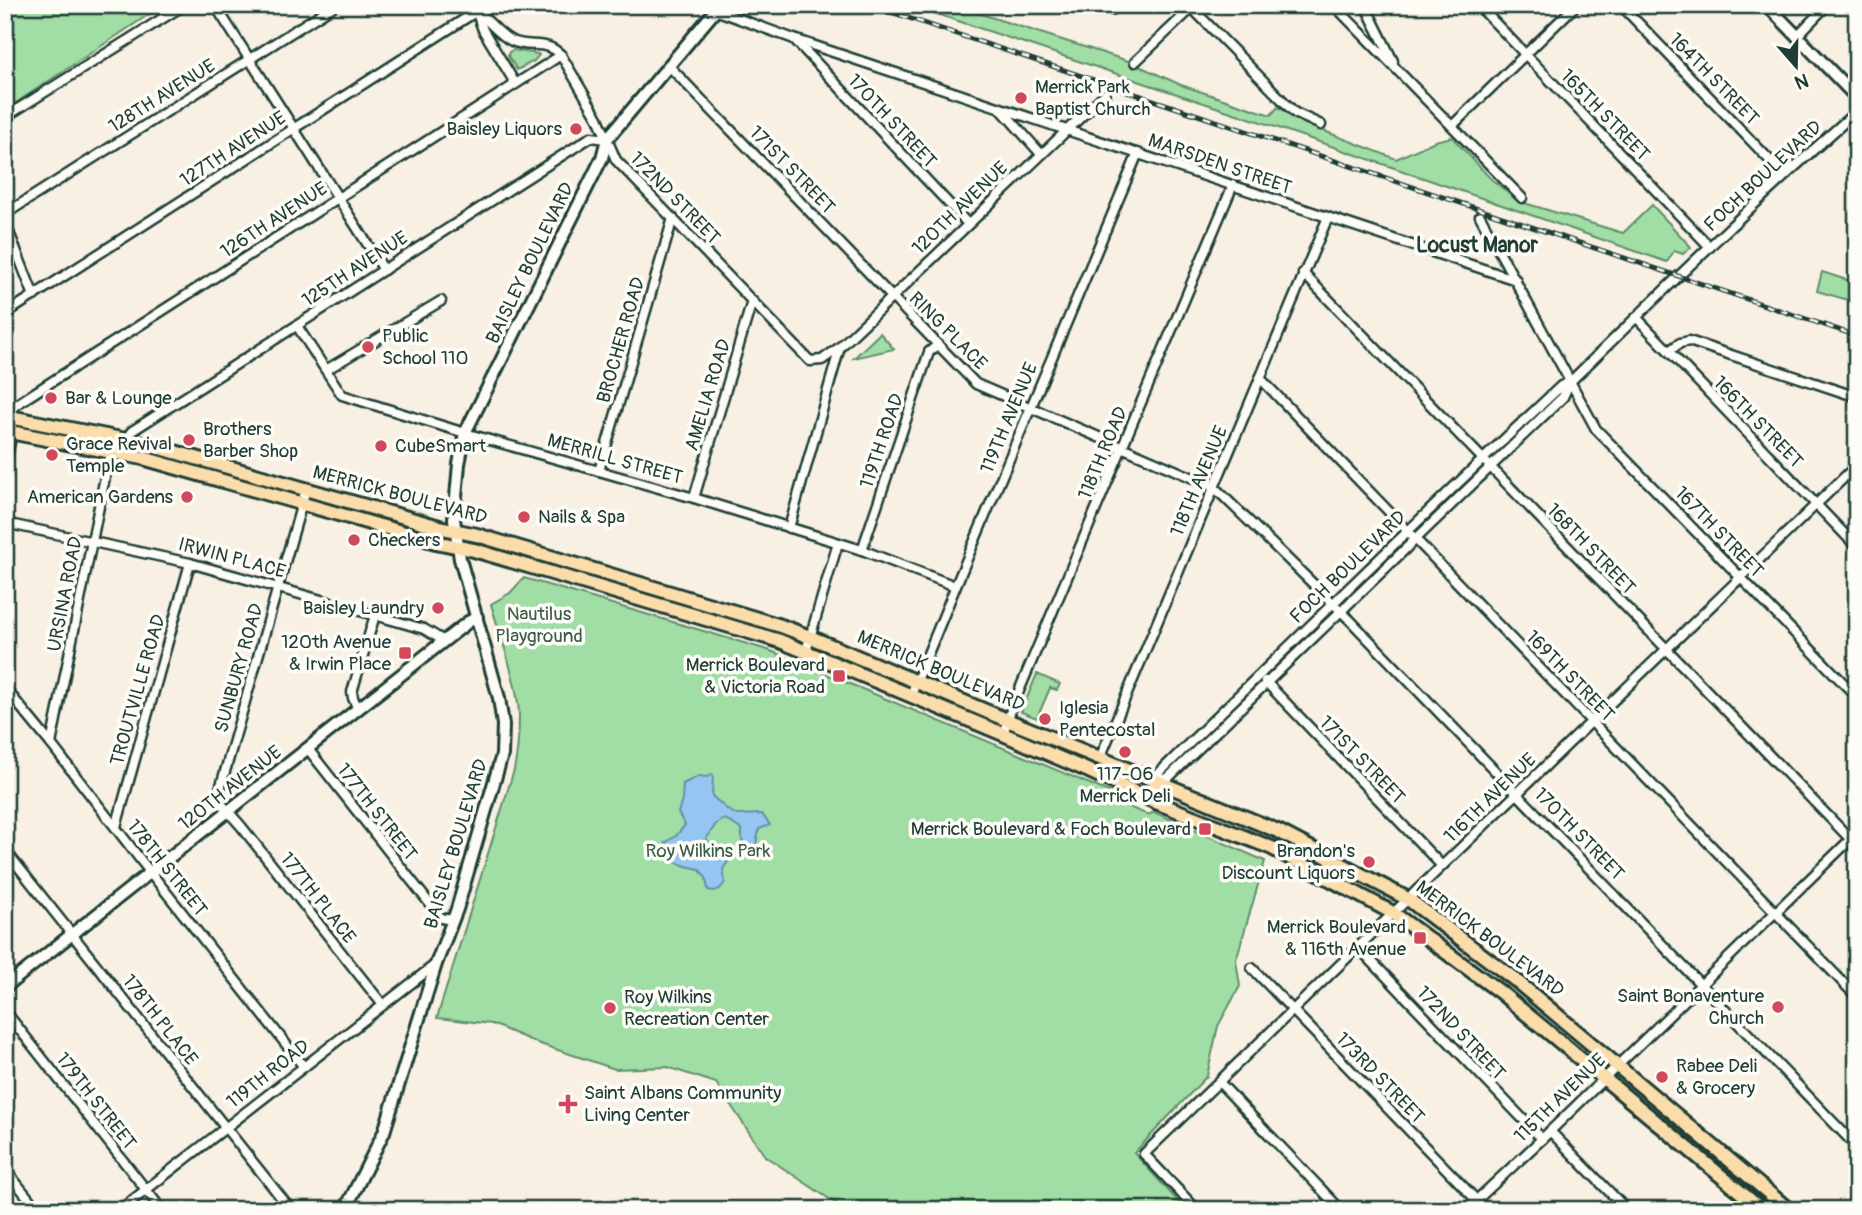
<svg xmlns="http://www.w3.org/2000/svg" width="1862" height="1215" font-family="Pangolin,sans-serif">
<style>
.green{fill:#a1dea5;stroke:#608e6c;stroke-width:2}
.water{fill:#95c6f1;stroke:#668fa5;stroke-width:2}
.lines{fill:none;stroke-linecap:round;stroke-linejoin:round}
.street-casing{stroke:#1f3d34;stroke-width:13}
.secondary-casing{stroke:#1f3d34;stroke-width:16}
.primary-casing{stroke:#1f3d34;stroke-width:18}
.street{stroke:#fdfcf7;stroke-width:8}
.secondary{stroke:#fdfcf7;stroke-width:10}
.primary{stroke:#fbddab;stroke-width:12}
.rail-casing{stroke:#1f3d34;stroke-width:5}
.rail{stroke:#fdfcf7;stroke-width:2.5;stroke-dasharray:8;stroke-linecap:butt}
.poi-dot{fill:#d1495b;stroke:#fdfcf7;stroke-width:2.5}
.labels{text-anchor:middle;dominant-baseline:central;stroke-width:7;stroke-linejoin:round;paint-order:stroke}
.street-label{font-size:19px;fill:#1f3d34;stroke:#fdfcf7}
.poi-label{font-size:19px;fill:#1f3d34;stroke:#fdfcf7;text-anchor:start}
.park-label{font-size:19px;fill:#395d4b;stroke:#fdfcf7}
.neighbourhood-label{font-size:21px;font-weight:bold;fill:#1f3d34;stroke:#fdfcf7}
</style>
<rect width="100%" height="100%" fill="#f8f0e3"/>
<filter id="ink" filterUnits="userSpaceOnUse"><feTurbulence type="fractalNoise" baseFrequency=".0143" numOctaves="2"/><feDisplacementMap in="SourceGraphic" scale="14" xChannelSelector="R" yChannelSelector="G"/><feConvolveMatrix kernelMatrix="1 2 1 2 8 2 1 2 1" color-interpolation-filters="sRGB"/></filter>
<g filter="url(#ink)">
<g class="green">
<polygon points="5,5 163,5 5,110"/>
<polygon points="910,5 953,5 1128,61 1181,85 1271,115 1278,107 1324,131 1396,159 1435,141 1452,137 1490,178 1518,201 1623,233 1652,205 1691,247 1683,254 1674,251 1667,262 1264,123"/>
<polygon points="513,50 538,54 539,55 534,61 517,70 508,56 509,52"/>
<polygon points="1822,272 1853,282 1848,300 1817,291"/>
<polygon points="880,333 894,349 854,358"/>
<path d="M 524,578 L 771,651 L 1126,799 L 1131,808 L 1148,815 L 1154,812 L 1265,861 L 1236,960 L 1240,986 L 1218,1026 L 1207,1076 L 1134,1153 L 1186,1210 L 1044,1210 L 1049,1201 L 1042,1210 L 846,1210 L 765,1156 L 716,1083 L 667,1067 L 615,1069 L 537,1043 L 492,1024 L 437,1018 L 514,770 C 518,752 519,734 519,715 C 518,683 500,636 491,604 L 510,593 Z"/>
<polygon points="1037,674 1060,684 1057,690 1050,688 1037,718 1021,712"/>
</g>
<polygon class="water" points="712,774 713,775 712,796 728,810 737,815 762,814 770,825 759,829 756,845 745,851 742,840 742,830 725,819 716,824 706,839 721,856 729,858 729,860 723,869 725,882 720,889 715,891 708,890 706,878 699,869 686,866 670,860 665,843 676,836 685,825 678,813 682,800 683,784 699,776 707,777"/>
<g class="lines">
<defs>
<g id="street">
<polyline points="215,5 384,270"/>
<polyline points="474,5 483,30 515,83"/>
<polyline points="1098,5 1112,10"/>
<polyline points="1189,5 1295,113 1321,125"/>
<polyline points="1334,5 1522,198"/>
<polyline points="1365,5 1393,61"/>
<polyline points="1478,5 1710,247"/>
<polyline points="1621,5 1784,175"/>
<polyline points="715,10 794,39 1516,280"/>
<path d="M 477,11 C 488,20 499,35 512,41 C 530,49 546,39 561,55 L 598,118 L 616,160 L 810,361 L 822,360 L 840,347 L 1105,94"/>
<polyline points="1797,36 1827,5"/>
<polyline points="795,40 968,224"/>
<polyline points="1135,62 1195,5"/>
<polyline points="668,65 976,384 1214,487 1349,619 1857,1147"/>
<polyline points="1001,109 1041,154"/>
<polyline points="5,117 184,5"/>
<polyline points="1452,126 1576,5"/>
<polyline points="5,214 335,5"/>
<polyline points="1480,216 1596,429 1857,697"/>
<polyline points="5,222 34,296"/>
<polyline points="1303,273 1857,846"/>
<polyline points="5,314 477,11"/>
<polyline points="1637,318 1857,547"/>
<polyline points="297,326 342,395 465,433 694,498 862,550 955,586"/>
<polyline points="1669,351 1680,343 1689,341 1857,397"/>
<polyline points="326,370 441,301"/>
<polyline points="1260,378 1857,997"/>
<polyline points="5,466 10,442 13,407 20,402 561,55"/>
<polyline points="599,471 673,218"/>
<polyline points="306,489 218,796 219,801 241,826 383,1005"/>
<polyline points="694,498 752,301"/>
<polyline points="5,523 190,563 424,629 444,641"/>
<polyline points="789,528 840,347"/>
<polyline points="862,550 929,352 938,345"/>
<polyline points="806,651 838,543"/>
<polyline points="1265,681 1442,866"/>
<polyline points="5,688 51,744 143,863 304,1067"/>
<polyline points="911,695 959,578 1138,153"/>
<polyline points="358,709 353,698 352,692 375,615"/>
<polyline points="1003,734 1011,710 1233,185"/>
<polyline points="51,744 108,462 132,431 591,137 607,139"/>
<polyline points="308,749 441,918 452,920"/>
<polyline points="1100,758 1328,217"/>
<path d="M 1159,782 L 1159,773 C 1292,643 1425,513 1561,386 L 1570,382"/>
<path d="M 1145,797 L 1159,782 L 1169,777 L 1563,397 L 1570,382 C 1664,290 1758,198 1857,111"/>
<polyline points="116,827 190,563"/>
<polyline points="5,850 291,1210"/>
<polyline points="1358,947 1542,1139"/>
<polyline points="1252,968 1486,1210"/>
<polyline points="5,1011 162,1210"/>
<polyline points="1219,1082 1341,1210"/>
<polyline points="1550,1131 1627,1210"/>
<polyline points="5,1169 38,1210"/>
<polyline points="120,1210 436,964"/>
<polyline points="1197,1210 1144,1154 1857,465"/>
<polyline points="1466,1210 1542,1139 1857,833"/>
</g>
<g id="secondary">
<polyline points="1767,5 1857,98"/>
<polyline points="5,987 468,622 477,617"/>
<polyline points="345,1210 384,1132 436,964 457,909 502,755 503,725 499,698 460,559 454,519 459,464 465,433 602,158 607,139 720,5"/>
</g>
<g id="primary">
<polyline points="5,416 136,442 171,451 443,528 477,535 781,626 810,637 1007,720 1278,831 1408,899 1514,979 1789,1210"/>
<polyline points="5,431 143,458 436,542 474,550 780,641 1003,734 1089,771 1158,803 1272,848 1393,913 1500,992 1762,1210"/>
</g>
</defs>
<use href="#street" class="street-casing"/>
<use href="#secondary" class="secondary-casing"/>
<use href="#primary" class="primary-casing"/>
<use href="#street" class="street"/>
<use href="#secondary" class="secondary"/>
<use href="#primary" class="primary"/>
<defs>
<polyline id="rail" points="870,5 1857,336"/>
</defs>
<use href="#rail" class="rail-casing"/>
<use href="#rail" class="rail"/>
</g>
</g>
<g class="poi-dot">
<circle cx="1021" cy="98" r="7"/>
<circle cx="576" cy="129" r="7"/>
<circle cx="368" cy="347" r="7"/>
<circle cx="51" cy="398" r="7"/>
<circle cx="189" cy="440" r="7"/>
<circle cx="381" cy="446" r="7"/>
<circle cx="52" cy="455" r="7"/>
<circle cx="187" cy="497" r="7"/>
<circle cx="524" cy="517" r="7"/>
<circle cx="354" cy="540" r="7"/>
<circle cx="438" cy="608" r="7"/>
<rect x="398" y="646" width="14" height="14" rx="3.5"/>
<rect x="832" y="669" width="14" height="14" rx="3.5"/>
<circle cx="1045" cy="719" r="7"/>
<circle cx="1125" cy="752" r="7"/>
<rect x="1198" y="822" width="14" height="14" rx="3.5"/>
<circle cx="1369" cy="862" r="7"/>
<rect x="1413" y="931" width="14" height="14" rx="3.5"/>
<circle cx="1778" cy="1007" r="7"/>
<circle cx="610" cy="1008" r="7"/>
<circle cx="1662" cy="1077" r="7"/>
<path d="M564.5 1093.5h7v7h7v7h-7v7h-7v-7h-7v-7h7z"/>
</g>
<g class="labels">
<g class="street-label">
<text transform="translate(1714 79) rotate(46)">164TH STREET</text>
<text transform="translate(162 96) rotate(-32)">128TH AVENUE</text>
<text transform="translate(1605 115) rotate(46)">165TH STREET</text>
<text transform="translate(892 121) rotate(47)">170TH STREET</text>
<text transform="translate(233 149) rotate(-33)">127TH AVENUE</text>
<text transform="translate(1220 164) rotate(19)">MARSDEN STREET</text>
<text transform="translate(792 170) rotate(46)">171ST STREET</text>
<text transform="translate(1763 176) rotate(-43)">FOCH BOULEVARD</text>
<text transform="translate(675 198) rotate(46)">172ND STREET</text>
<text transform="translate(960 208) rotate(-44)">120TH AVENUE</text>
<text transform="translate(274 220) rotate(-33)">126TH AVENUE</text>
<text transform="translate(530 263) rotate(-64)">BAISLEY BOULEVARD</text>
<text transform="translate(355 269) rotate(-33)">125TH AVENUE</text>
<text transform="translate(948 331) rotate(45)">RING PLACE</text>
<text transform="translate(621 340) rotate(-74)">BROCHER ROAD</text>
<text transform="translate(708 395) rotate(-73)">AMELIA ROAD</text>
<text transform="translate(1009 418) rotate(-67)">119TH AVENUE</text>
<text transform="translate(1758 422) rotate(46)">166TH STREET</text>
<text transform="translate(882 441) rotate(-71)">119TH ROAD</text>
<text transform="translate(1103 453) rotate(-67)">118TH ROAD</text>
<text transform="translate(615 459) rotate(16)">MERRILL STREET</text>
<text transform="translate(1199 481) rotate(-67)">118TH AVENUE</text>
<text transform="translate(400 495) rotate(15)">MERRICK BOULEVARD</text>
<text transform="translate(1719 532) rotate(46)">167TH STREET</text>
<text transform="translate(1591 549) rotate(46)">168TH STREET</text>
<text transform="translate(232 558) rotate(15)">IRWIN PLACE</text>
<text transform="translate(1348 567) rotate(-44)">FOCH BOULEVARD</text>
<text transform="translate(65 594) rotate(-79)">URSINA ROAD</text>
<text transform="translate(239 668) rotate(-74)">SUNBURY ROAD</text>
<text transform="translate(941 671) rotate(23)">MERRICK BOULEVARD</text>
<text transform="translate(1570 676) rotate(46)">169TH STREET</text>
<text transform="translate(138 690) rotate(-74)">TROUTVILLE ROAD</text>
<text transform="translate(1362 760) rotate(46)">171ST STREET</text>
<text transform="translate(230 788) rotate(-38)">120TH AVENUE</text>
<text transform="translate(1490 798) rotate(-44)">116TH AVENUE</text>
<text transform="translate(377 812) rotate(52)">177TH STREET</text>
<text transform="translate(1579 834) rotate(46)">170TH STREET</text>
<text transform="translate(456 844) rotate(-73)">BAISLEY BOULEVARD</text>
<text transform="translate(167 868) rotate(52)">178TH STREET</text>
<text transform="translate(318 898) rotate(52)">177TH PLACE</text>
<text transform="translate(1490 939) rotate(37)">MERRICK BOULEVARD</text>
<text transform="translate(160 1020) rotate(52)">178TH PLACE</text>
<text transform="translate(1461 1033) rotate(47)">172ND STREET</text>
<text transform="translate(268 1074) rotate(-38)">119TH ROAD</text>
<text transform="translate(1380 1078) rotate(46)">173RD STREET</text>
<text transform="translate(1560 1098) rotate(-44)">115TH AVENUE</text>
<text transform="translate(96 1101) rotate(52)">179TH STREET</text>
</g>
<g class="poi-label">
<text x="1035" y="87">Merrick Park<tspan x="1035" dy="22">Baptist Church</tspan></text>
<text x="562" y="129" text-anchor="end">Baisley Liquors</text>
<text x="382" y="336">Public<tspan x="382" dy="22">School 110</tspan></text>
<text x="65" y="398">Bar &amp; Lounge</text>
<text x="203" y="429">Brothers<tspan x="203" dy="22">Barber Shop</tspan></text>
<text x="66" y="444">Grace Revival<tspan x="66" dy="22">Temple</tspan></text>
<text x="395" y="446">CubeSmart</text>
<text x="173" y="497" text-anchor="end">American Gardens</text>
<text x="538" y="517">Nails &amp; Spa</text>
<text x="368" y="540">Checkers</text>
<text x="424" y="608" text-anchor="end">Baisley Laundry</text>
<text x="391" y="642" text-anchor="end">120th Avenue<tspan x="391" dy="22">&amp; Irwin Place</tspan></text>
<text x="825" y="665" text-anchor="end">Merrick Boulevard<tspan x="825" dy="22">&amp; Victoria Road</tspan></text>
<text x="1059" y="708">Iglesia<tspan x="1059" dy="22">Pentecostal</tspan></text>
<text x="1125" y="774" text-anchor="middle">117-06<tspan x="1125" dy="22">Merrick Deli</tspan></text>
<text x="1191" y="829" text-anchor="end">Merrick Boulevard &amp; Foch Boulevard</text>
<text x="1355" y="851" text-anchor="end">Brandon's<tspan x="1355" dy="22">Discount Liquors</tspan></text>
<text x="1406" y="927" text-anchor="end">Merrick Boulevard<tspan x="1406" dy="22">&amp; 116th Avenue</tspan></text>
<text x="1764" y="996" text-anchor="end">Saint Bonaventure<tspan x="1764" dy="22">Church</tspan></text>
<text x="624" y="997">Roy Wilkins<tspan x="624" dy="22">Recreation Center</tspan></text>
<text x="1676" y="1066">Rabee Deli<tspan x="1676" dy="22">&amp; Grocery</tspan></text>
<text x="584" y="1093">Saint Albans Community<tspan x="584" dy="22">Living Center</tspan></text>
</g>
<g class="park-label">
<text x="539" y="614">Nautilus<tspan x="539" dy="22">Playground</tspan></text>
<text x="708" y="851">Roy Wilkins Park</text>
</g>
<g class="neighbourhood-label">
<text x="1477" y="245">Locust Manor</text>
</g>
</g>
<rect width="1862" height="1215" fill="none" stroke="#fdfcf7" stroke-width="28"/>
<rect x="14" y="14" width="1834" height="1187" fill="none" stroke="#1f3d34" stroke-width="2.5" filter="url(#ink)"/>
<g transform="translate(1796 66) rotate(160)" stroke="#fdfcf7" stroke-width="5" paint-order="stroke">
<path d="M0-5L12 26L0 18L-12 26Z" fill="#1f3d34"/>
<text y="-10" font-size="19" font-weight="bold" text-anchor="middle" fill="#1f3d34">N</text>
</g>
</svg>
